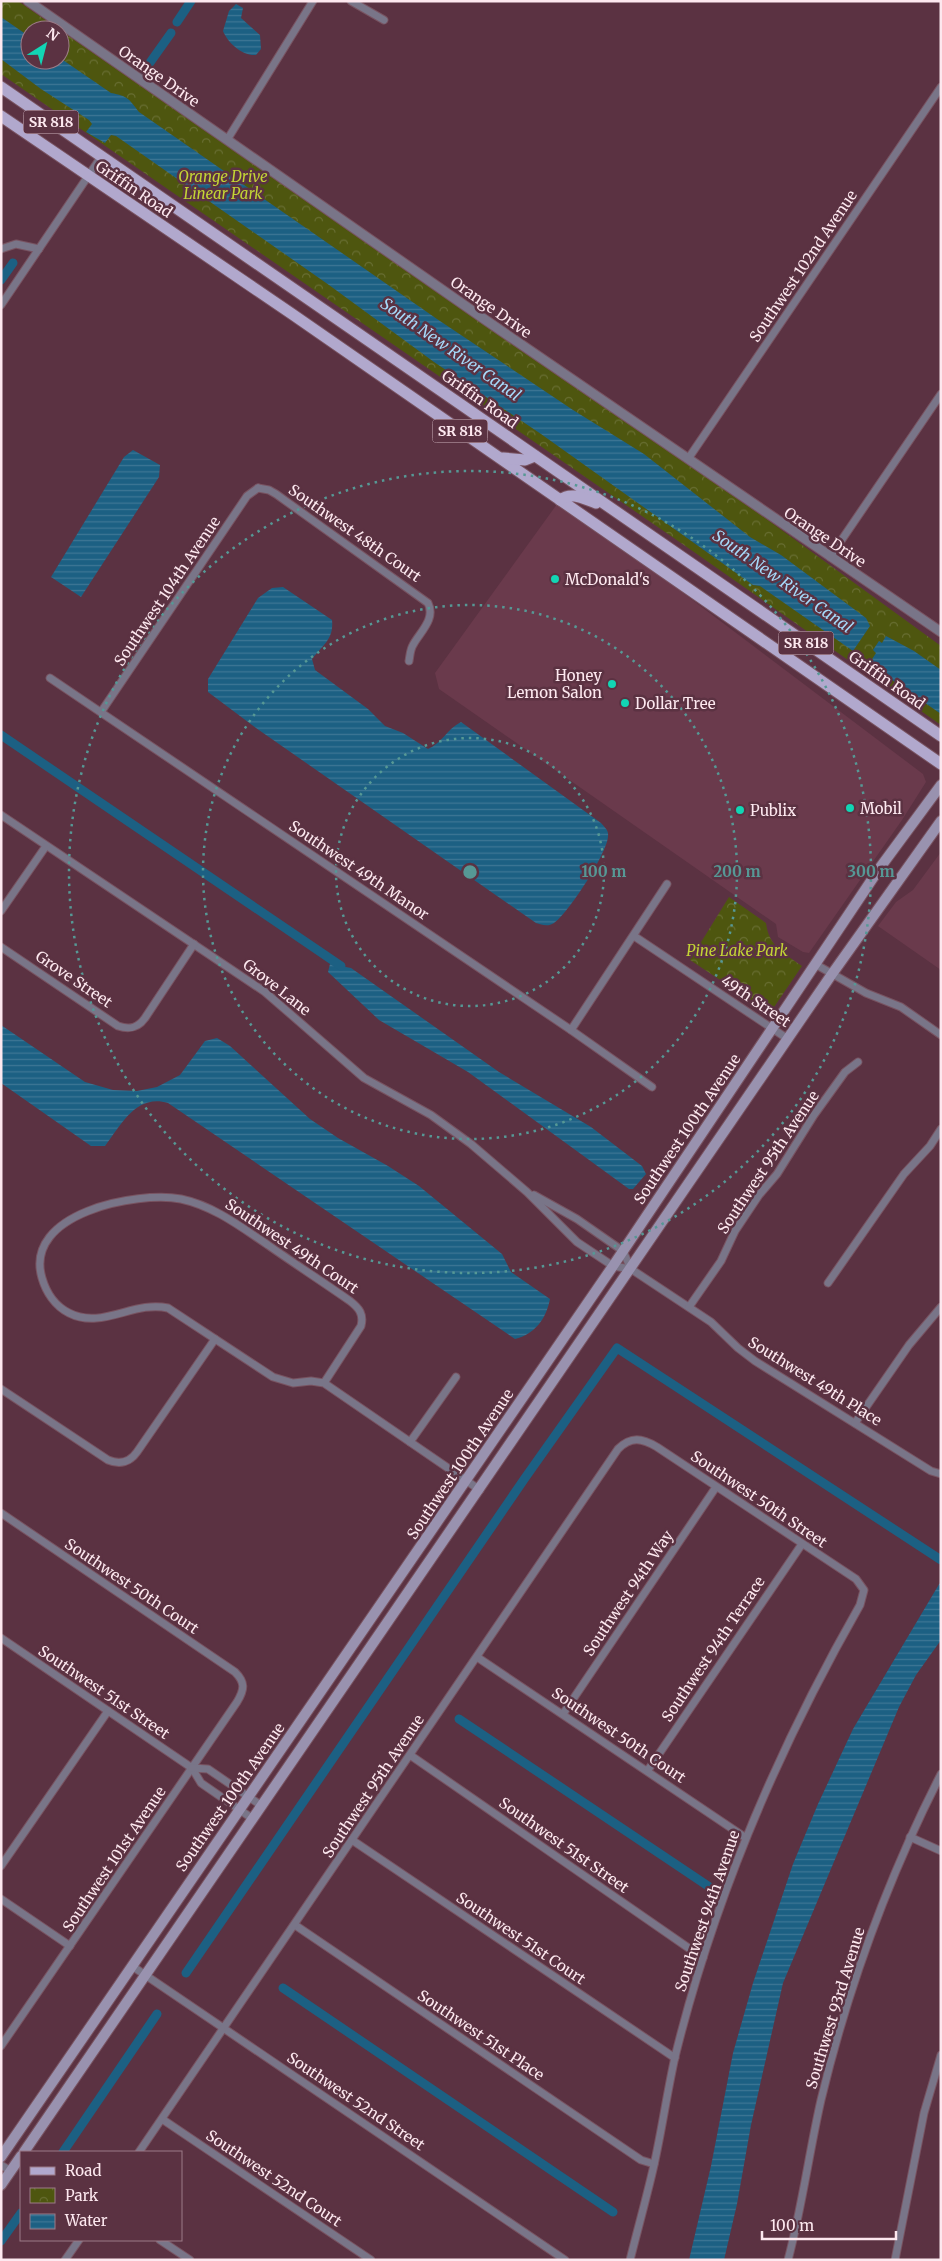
<svg xmlns="http://www.w3.org/2000/svg" width="942" height="2261" font-family="Merriweather,serif">
<style>
.built{fill:#6a3a4c}
.park{fill:url(#park-crowns)}
.water{fill:url(#water-rules)}
.lines{fill:none;stroke-linecap:round;stroke-linejoin:round}
.canal{stroke:#1c6083;stroke-width:9}
.minor-casing{stroke:#785361;stroke-width:9}
.tertiary-casing{stroke:#785361;stroke-width:11}
.secondary-casing{stroke:#785361;stroke-width:12}
.primary-casing{stroke:#785361;stroke-width:13}
.minor{stroke:#797588;stroke-width:7}
.tertiary{stroke:#797588;stroke-width:9}
.secondary{stroke:#9992af;stroke-width:10}
.primary{stroke:#b1a8cd;stroke-width:11}
.ring{fill:none;stroke:#569895;stroke-width:2.5;stroke-dasharray:2.5 5}
.poi-dot{fill:#12d5b4;stroke:#5b3242;stroke-width:2}
.labels{text-anchor:middle;dominant-baseline:central;stroke-width:5;stroke-linejoin:round;paint-order:stroke}
.shield{fill:#5b3242;stroke:#ccb1bb;stroke-width:1}
.shield-label{font-size:14px;font-weight:bold;fill:#fde8ef}
.street-label{font-size:15px;fill:#fde8ef;stroke:#5b3242}
.park-label{font-size:15px;font-style:italic;fill:#c3d535;stroke:#5b3242}
.poi-label{font-size:15px;fill:#fde8ef;stroke:#5b3242;text-anchor:start}
.water-label{font-size:16px;font-style:italic;fill:#a5d9f9;stroke:#5b3242}
.centre{fill:#569895;stroke:#5b3242;stroke-width:2.5}
.ring-label{font-size:15px;text-anchor:middle;font-weight:bold;fill:#569895;stroke:#5b3242;stroke-width:5;stroke-linejoin:round;paint-order:stroke}
</style>
<defs>
<pattern id="park-crowns" width="20" height="18" patternUnits="userSpaceOnUse" patternTransform="scale(1.25)"><rect width="20" height="18" fill="#4e560f"/><path d="M2 6a3 3 0 1 1 6 0M12 15a3 3 0 1 1 6 0" fill="none" stroke="#686e32"/></pattern>
<pattern id="water-rules" width="6" height="5" patternUnits="userSpaceOnUse" patternTransform="scale(1.25)"><rect width="6" height="5" fill="#1c6083"/><path d="M0 2.5h6" fill="none" stroke="#3e7795"/></pattern>
</defs>
<rect width="100%" height="100%" fill="#5b3242"/>
<g class="built">
<polygon points="560,500 923,774 926,782 902,820 809,953 803,952 778,937 776,924 439,689 435,673"/>
<polygon points="941,852 941,970 878,926 896,902 913,890"/>
</g>
<g class="park">
<polygon points="1,1 18,1 60,30 30,30 30,60 60,60 60,30 761,515 941,646 941,725 694,552 1,74"/>
<path d="M 729,897 L 766,923 C 769,947 784,953 802,966 L 770,1013 L 690,960 Z"/>
</g>
<g class="water">
<path d="M 236,4 L 243,8 L 241,18 L 260,35 L 261,49 L 256,55 C 242,56 228,43 223,31 L 229,11 Z"/>
<path d="M 1,17 L 30,37 L 30,60 L 60,60 L 60,58 L 111,93 C 128,96 129,99 139,112 L 437,319 L 573,410 L 644,454 L 750,537 L 781,555 L 866,618 L 870,626 L 853,651 L 760,586 L 753,585 L 541,434 L 434,362 L 329,285 L 116,136 L 111,135 L 105,143 L 86,132 L 92,124 L 89,120 L 41,89 L 1,59 Z"/>
<polygon points="133,450 160,465 159,477 81,597 51,577 124,457"/>
<path d="M 283,587 L 332,620 C 334,639 323,645 312,659 L 315,670 L 368,709 L 385,726 L 403,733 L 428,749 C 442,743 447,729 461,722 L 601,823 C 604,827 609,830 608,836 C 608,852 568,914 554,923 C 548,927 542,925 536,923 L 256,728 L 208,692 L 208,679 L 258,598 L 272,588 Z"/>
<polygon points="886,636 914,651 941,670 941,714 869,664 876,653 873,650 879,641 882,643"/>
<polygon points="330,964 351,968 499,1072 591,1127 642,1166 646,1174 633,1189 629,1189 468,1072 379,1020 328,972"/>
<path d="M 1,1025 L 85,1082 L 113,1090 L 137,1091 L 157,1087 L 180,1075 L 205,1041 L 217,1038 L 230,1046 L 310,1119 L 338,1138 L 388,1166 L 419,1186 L 502,1254 L 511,1272 L 550,1299 C 546,1319 535,1334 515,1339 L 168,1103 C 136,1094 122,1124 105,1146 L 91,1146 L 1,1083 Z"/>
<polygon points="941,1581 941,1640 916,1675 899,1707 783,1983 751,2125 737,2204 724,2260 689,2260 711,2166 733,2053 753,1983 793,1864 818,1804 853,1729"/>
</g>
<g class="lines">
<g class="canal">
<polyline points="177,22 191,1"/>
<polyline points="144,71 171,33"/>
<polyline points="1,280 13,263"/>
<polyline points="1,735 341,966"/>
<polyline points="459,1719 711,1888"/>
<polyline points="186,1973 525,1478 617,1348 941,1560"/>
<polyline points="283,1988 613,2212"/>
<polyline points="63,2152 157,2014"/>
<polyline points="1,2241 21,2213"/>
</g>
<defs>
<g id="minor">
<polyline points="351,1 384,20"/>
<polyline points="227,140 313,1"/>
<polyline points="1,249 16,244 39,249"/>
<polyline points="1,305 101,157"/>
<polyline points="688,459 941,87"/>
<path d="M 258,488 L 269,490 L 276,494 L 428,603 C 436,619 420,632 413,645 C 410,650 410,656 409,661"/>
<polyline points="830,557 941,394"/>
<polyline points="50,678 571,1030 652,1087"/>
<polyline points="101,712 247,496 258,488"/>
<polyline points="1,815 265,992 364,1078 431,1115 471,1144 527,1192 577,1242 613,1266 631,1269 711,1322 738,1348 755,1361 931,1471 941,1474"/>
<polyline points="1,911 46,846"/>
<polyline points="634,936 788,1039"/>
<path d="M 1,947 L 118,1026 C 130,1030 138,1028 145,1018 L 194,944"/>
<polyline points="815,964 866,993 901,1007 941,1035"/>
<polyline points="571,1030 667,884"/>
<polyline points="534,1195 577,1219 623,1251 631,1269"/>
<polyline points="828,1283 904,1174 930,1146 941,1129"/>
<polyline points="689,1307 721,1261 735,1231 759,1195 777,1174 814,1115 845,1072 858,1062"/>
<path d="M 324,1383 L 361,1326 C 364,1314 359,1308 350,1301 C 323,1282 295,1264 268,1245 C 241,1227 214,1206 181,1199 C 137,1191 23,1213 42,1278 C 46,1292 55,1306 69,1313 C 102,1330 134,1300 168,1308 L 273,1377 L 293,1383 L 311,1381 L 324,1383 L 480,1490"/>
<path d="M 1,1389 L 108,1460 C 120,1465 130,1462 137,1452 L 215,1339"/>
<polyline points="855,1423 909,1345 941,1307"/>
<polyline points="410,1442 456,1377"/>
<path d="M 1,1513 L 235,1672 C 245,1682 245,1689 237,1702 L 1,2046"/>
<polyline points="1,1638 192,1768 201,1783 253,1819"/>
<polyline points="477,1657 746,1838"/>
<polyline points="563,1714 716,1487"/>
<polyline points="410,1755 703,1958"/>
<polyline points="192,1768 208,1769 262,1806"/>
<polyline points="648,1770 802,1544"/>
<polyline points="910,1837 941,1851"/>
<polyline points="352,1840 675,2058"/>
<polyline points="1,1866 108,1711"/>
<polyline points="1,1899 70,1946"/>
<polyline points="295,1925 641,2160 654,2164"/>
<polyline points="132,1966 565,2260"/>
<polyline points="162,2119 371,2260"/>
<path d="M 139,2152 L 618,1449 C 631,1436 642,1438 657,1447 L 856,1579 L 864,1590 L 860,1605 C 779,1747 714,1898 675,2057 C 667,2093 662,2129 654,2165 C 647,2196 638,2228 630,2260"/>
<polyline points="1,2165 11,2171"/>
<polyline points="160,2240 190,2260"/>
<polyline points="65,2260 79,2240"/>
<path d="M 788,2260 C 802,2207 809,2153 821,2100 C 848,1987 888,1878 941,1774"/>
<polyline points="895,2260 924,2113 941,2055"/>
</g>
<polyline id="tertiary" points="28,1 487,321 941,632"/>
<g id="secondary">
<polyline points="24,2152 832,974 941,821"/>
<polyline points="1,2157 613,1266 879,869 941,785"/>
<polyline points="1,2185 21,2156"/>
</g>
<g id="primary">
<polyline points="1,87 941,736"/>
<polyline points="1,116 292,314 941,764"/>
<polyline points="503,458 525,460 535,456"/>
<path d="M 560,500 C 572,491 584,499 596,503"/>
</g>
</defs>
<use href="#minor" class="minor-casing"/>
<use href="#tertiary" class="tertiary-casing"/>
<use href="#secondary" class="secondary-casing"/>
<use href="#primary" class="primary-casing"/>
<use href="#minor" class="minor"/>
<use href="#tertiary" class="tertiary"/>
<use href="#secondary" class="secondary"/>
<use href="#primary" class="primary"/>
</g>
<g class="ring">
<circle cx="470" cy="872" r="134"/>
<circle cx="470" cy="872" r="267"/>
<circle cx="470" cy="872" r="401"/>
</g>
<g class="poi-dot">
<circle cx="555" cy="579" r="5"/>
<circle cx="612" cy="684" r="5"/>
<circle cx="625" cy="703" r="5"/>
<circle cx="850" cy="808" r="5"/>
<circle cx="740" cy="810" r="5"/>
</g>
<g class="labels">
<g class="shield">
<rect x="23.5" y="110.5" width="55" height="23" rx="4"/>
<rect x="432.5" y="419.5" width="55" height="23" rx="4"/>
<rect x="778.5" y="631.5" width="55" height="23" rx="4"/>
</g>
<g class="shield-label">
<text x="51" y="122">SR 818</text>
<text x="460" y="431">SR 818</text>
<text x="806" y="643">SR 818</text>
</g>
<g class="street-label">
<text transform="translate(159 76) rotate(35)">Orange Drive</text>
<text transform="translate(134 189) rotate(34)">Griffin Road</text>
<text transform="translate(803 266) rotate(-56)">Southwest 102nd Avenue</text>
<text transform="translate(491 307) rotate(35)">Orange Drive</text>
<text transform="translate(480 399) rotate(35)">Griffin Road</text>
<text transform="translate(355 533) rotate(35)">Southwest 48th Court</text>
<text transform="translate(825 537) rotate(34)">Orange Drive</text>
<text transform="translate(167 591) rotate(-56)">Southwest 104th Avenue</text>
<text transform="translate(887 680) rotate(35)">Griffin Road</text>
<text transform="translate(359 870) rotate(34)">Southwest 49th Manor</text>
<text transform="translate(74 979) rotate(34)">Grove Street</text>
<text transform="translate(277 987) rotate(38)">Grove Lane</text>
<text transform="translate(756 1001) rotate(34)">49th Street</text>
<text transform="translate(687 1129) rotate(-56)">Southwest 100th Avenue</text>
<text transform="translate(768 1162) rotate(-56)">Southwest 95th Avenue</text>
<text transform="translate(292 1246) rotate(34)">Southwest 49th Court</text>
<text transform="translate(815 1381) rotate(32)">Southwest 49th Place</text>
<text transform="translate(460 1464) rotate(-56)">Southwest 100th Avenue</text>
<text transform="translate(759 1499) rotate(34)">Southwest 50th Street</text>
<text transform="translate(132 1586) rotate(34)">Southwest 50th Court</text>
<text transform="translate(628 1593) rotate(-56)">Southwest 94th Way</text>
<text transform="translate(713 1649) rotate(-56)">Southwest 94th Terrace</text>
<text transform="translate(104 1692) rotate(34)">Southwest 51st Street</text>
<text transform="translate(619 1735) rotate(34)">Southwest 50th Court</text>
<text transform="translate(373 1786) rotate(-56)">Southwest 95th Avenue</text>
<text transform="translate(230 1797) rotate(-55)">Southwest 100th Avenue</text>
<text transform="translate(564 1845) rotate(35)">Southwest 51st Street</text>
<text transform="translate(114 1859) rotate(-56)">Southwest 101st Avenue</text>
<text transform="translate(707 1911) rotate(-71)">Southwest 94th Avenue</text>
<text transform="translate(521 1938) rotate(34)">Southwest 51st Court</text>
<text transform="translate(835 2008) rotate(-73)">Southwest 93rd Avenue</text>
<text transform="translate(481 2035) rotate(34)">Southwest 51st Place</text>
<text transform="translate(356 2101) rotate(34)">Southwest 52nd Street</text>
<text transform="translate(274 2178) rotate(34)">Southwest 52nd Court</text>
</g>
<g class="park-label">
<text x="223" y="176">Orange Drive<tspan x="223" dy="17">Linear Park</tspan></text>
<text x="737" y="950">Pine Lake Park</text>
</g>
<g class="poi-label">
<text x="565" y="579">McDonald's</text>
<text x="602" y="675" text-anchor="end">Honey<tspan x="602" dy="17">Lemon Salon</tspan></text>
<text x="635" y="703">Dollar Tree</text>
<text x="860" y="808">Mobil</text>
<text x="750" y="810">Publix</text>
</g>
<g class="water-label">
<text transform="translate(451 349) rotate(35)">South New River Canal</text>
<text transform="translate(783 581) rotate(35)">South New River Canal</text>
</g>
</g>
<circle cx="470" cy="872" r="8" class="centre"/>
<g class="ring-label">
<text x="604" y="877">100 m</text>
<text x="737" y="877">200 m</text>
<text x="871" y="877">300 m</text>
</g>
<rect width="942" height="2261" fill="none" stroke="#fde8ef" stroke-width="5"/>
<rect x="20" y="2151" width="162" height="90" fill="#5b3242" stroke="#9c7b87"/>
<rect x="30" y="2167" width="25" height="8" fill="#b1a8cd" stroke="#9c7b87"/>
<text x="65" y="2176" font-size="15" fill="#fde8ef">Road</text>
<rect x="30" y="2188" width="25" height="15" fill="url(#park-crowns)" stroke="#9c7b87"/>
<text x="65" y="2201" font-size="15" fill="#fde8ef">Park</text>
<rect x="30" y="2214" width="25" height="15" fill="url(#water-rules)" stroke="#9c7b87"/>
<text x="65" y="2226" font-size="15" fill="#fde8ef">Water</text>
<g transform="translate(45 45) rotate(36)"><circle r="24" fill="#5b3242" stroke="#9c7b87"/>
<path d="M0-4L9 19L0 12L-9 19Z" fill="#12d5b4"/>
<text y="-8" font-size="14" font-weight="bold" text-anchor="middle" fill="#fde8ef">N</text>
</g>
<path d="M762 2231v8h134v-8" fill="none" stroke="#fde8ef" stroke-width="2.5"/>
<text x="770" y="2231" font-size="15" fill="#fde8ef" stroke="#5b3242" stroke-width="4" paint-order="stroke">100 m</text>
</svg>
